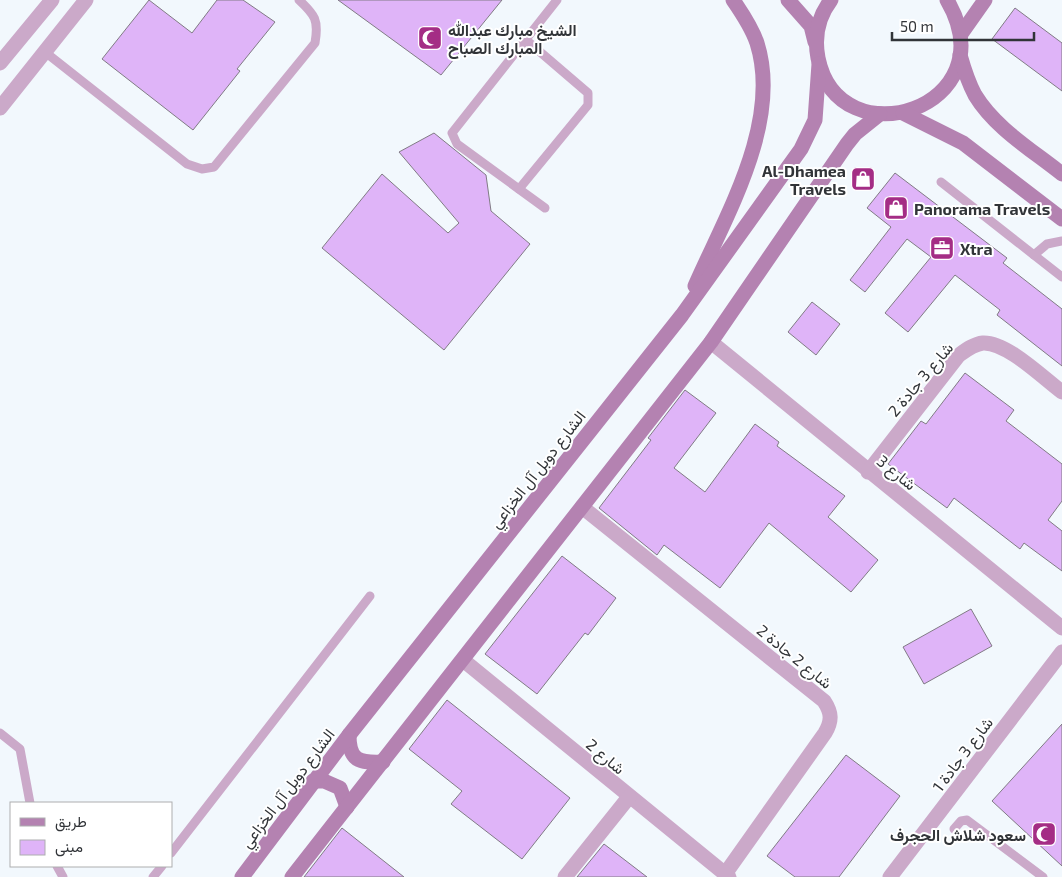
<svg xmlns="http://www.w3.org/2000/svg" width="1062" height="877" font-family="'Exo 2',Vazirmatn,sans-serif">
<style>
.building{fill:#dfb4f8;stroke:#817b85}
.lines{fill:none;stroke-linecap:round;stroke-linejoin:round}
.service{stroke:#cba9c9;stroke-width:9}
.minor{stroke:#cba9c9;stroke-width:15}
.secondary{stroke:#b482b1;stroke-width:15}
.labels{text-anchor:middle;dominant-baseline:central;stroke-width:4;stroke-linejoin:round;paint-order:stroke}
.poi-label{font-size:16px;font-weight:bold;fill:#313438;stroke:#fff;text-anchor:start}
.street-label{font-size:16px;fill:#313438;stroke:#fff}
</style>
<rect width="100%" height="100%" fill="#f2f8fd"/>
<g class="building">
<polygon points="149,0 192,33 217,0 243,0 275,22 237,69 240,71 193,130 102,59"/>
<polygon points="338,0 502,0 441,75"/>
<polygon points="1015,8 1062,43 1062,91 992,39"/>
<polygon points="434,133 486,175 491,211 530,244 444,350 322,248 382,174 448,233 459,223 399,152"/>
<polygon points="895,173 1007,258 1003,263 1062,309 1062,366 997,315 1000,310 955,275 908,332 885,313 931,257 907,239 865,292 850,280 891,227 867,208"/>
<polygon points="812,302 840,324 816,355 788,332"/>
<polygon points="965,373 1014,410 1006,421 1062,464 1062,501 1048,520 1062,531 1062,571 1024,543 1020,549 954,498 947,508 888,464 921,421 926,424"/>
<polygon points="685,390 716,413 674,468 705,492 755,424 779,442 777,446 845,496 828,517 878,560 851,592 769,523 720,588 664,545 657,555 599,508 651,440 648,438"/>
<polygon points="562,556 616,598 588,635 585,633 537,694 485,654"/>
<polygon points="971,609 992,646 924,684 903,647"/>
<polygon points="447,700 570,798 522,859 451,804 462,791 409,749"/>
<polygon points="1062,724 1062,866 992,801"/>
<polygon points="846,755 900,796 839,877 795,877 767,856"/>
<polygon points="342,828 404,877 304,877"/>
<polygon points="604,844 647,877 577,877"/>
</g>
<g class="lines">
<g class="service">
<path d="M 45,52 L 187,164 L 202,169 L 214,167 L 315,43 C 319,20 315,15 299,0"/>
<polyline points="941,182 1062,277"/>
<polyline points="519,189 588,105 588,93 525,39"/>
<polyline points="545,208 457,144 452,133 557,0"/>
<polyline points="1034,255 1047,244 1062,241"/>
<polyline points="0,733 20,749 30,803"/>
<polyline points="954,829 961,821 967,820 1043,877"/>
<polyline points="171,853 370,596"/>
<polyline points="57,866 63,877"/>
<polyline points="153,877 162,866"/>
</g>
<g class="minor">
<polyline points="0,63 52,0"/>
<polyline points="0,108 86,0"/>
<polyline points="711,342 1062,628"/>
<path d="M 868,472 L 959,355 C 966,350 974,344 983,343 C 1007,342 1043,378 1062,392"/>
<path d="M 582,507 L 824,701 C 832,713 832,721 825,733 L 725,874"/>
<polyline points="463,660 729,877"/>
<polyline points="565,877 629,797"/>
<polyline points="890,877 1062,652"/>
</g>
<g class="secondary">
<polyline points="788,0 811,26 815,42"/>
<path d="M 831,0 C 818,17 814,37 818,58 C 839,162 1010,108 947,0"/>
<polyline points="961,34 985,0"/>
<path d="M 960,55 C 964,69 968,82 975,95 C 995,128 1032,150 1062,174"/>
<polyline points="903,113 963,143 1062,219"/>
<path d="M 695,286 C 726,215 782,122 757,43 C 752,28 742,13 733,0"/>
<path d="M 349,735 C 349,761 359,763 383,762"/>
<polyline points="313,781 324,781 340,788 347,807"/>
<polyline points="242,877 349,735 682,315 801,149 815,120 819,64"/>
<polyline points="292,877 711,342 847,144 855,134 880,114"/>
</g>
</g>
<defs>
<symbol id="mosque-square" viewBox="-11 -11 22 22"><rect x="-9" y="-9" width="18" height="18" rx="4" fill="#a42d85" stroke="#fff"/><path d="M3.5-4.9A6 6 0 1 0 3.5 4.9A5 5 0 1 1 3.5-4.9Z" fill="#fff"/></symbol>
<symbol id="shop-square" viewBox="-11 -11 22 22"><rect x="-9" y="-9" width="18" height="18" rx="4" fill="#a42d85" stroke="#fff"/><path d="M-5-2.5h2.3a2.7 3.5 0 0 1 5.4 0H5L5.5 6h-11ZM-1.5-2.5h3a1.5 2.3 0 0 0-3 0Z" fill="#fff"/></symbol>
<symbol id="office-square" viewBox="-11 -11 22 22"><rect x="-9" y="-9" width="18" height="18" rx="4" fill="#a42d85" stroke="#fff"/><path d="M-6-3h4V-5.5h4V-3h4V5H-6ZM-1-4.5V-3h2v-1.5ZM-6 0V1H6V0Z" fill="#fff"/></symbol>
</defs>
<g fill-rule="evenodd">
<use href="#mosque-square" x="416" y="24" width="28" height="28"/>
<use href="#shop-square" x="849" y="165" width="28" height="28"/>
<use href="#shop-square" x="882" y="194" width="28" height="28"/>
<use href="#office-square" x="928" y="234" width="28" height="28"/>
<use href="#mosque-square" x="1030" y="820" width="28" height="28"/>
</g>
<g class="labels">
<g class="poi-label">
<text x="448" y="29">الشيخ مبارك عبدالله<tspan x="448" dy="18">المبارك الصباح</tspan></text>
<text x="846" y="170" text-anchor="end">Al-Dhamea<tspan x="846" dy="18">Travels</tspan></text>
<text x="914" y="208">Panorama Travels</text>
<text x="960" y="248">Xtra</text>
<text x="1026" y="834" text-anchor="end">سعود شلاش الحجرف</text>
</g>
<g class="street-label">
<text transform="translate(920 379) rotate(-50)">شارع 3 جادة 2</text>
<text transform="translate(537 469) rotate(-52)">الشارع دوبل آل الخزاعي</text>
<text transform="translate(897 472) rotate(39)">شارع 3</text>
<text transform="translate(795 656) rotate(39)">شارع 2 جادة 2</text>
<text transform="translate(962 754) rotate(-53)">شارع 3 جادة 1</text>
<text transform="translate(606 756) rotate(40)">شارع 2</text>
<text transform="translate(287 788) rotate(-53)">الشارع دوبل آل الخزاعي</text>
</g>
</g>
<rect x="10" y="802" width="162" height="65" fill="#ffffff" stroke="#adaeaf"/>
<rect x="20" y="818" width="25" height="8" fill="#b482b1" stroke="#adaeaf"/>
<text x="55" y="827" font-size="15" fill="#313438">طريق</text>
<rect x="20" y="840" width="25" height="15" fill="#dfb4f8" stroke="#adaeaf"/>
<text x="55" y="852" font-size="15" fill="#313438">مبنى</text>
<path d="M892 32v8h142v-8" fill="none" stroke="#313438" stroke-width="2.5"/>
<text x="900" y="32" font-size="15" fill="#313438" stroke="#ffffff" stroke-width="4" paint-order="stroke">50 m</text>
</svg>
